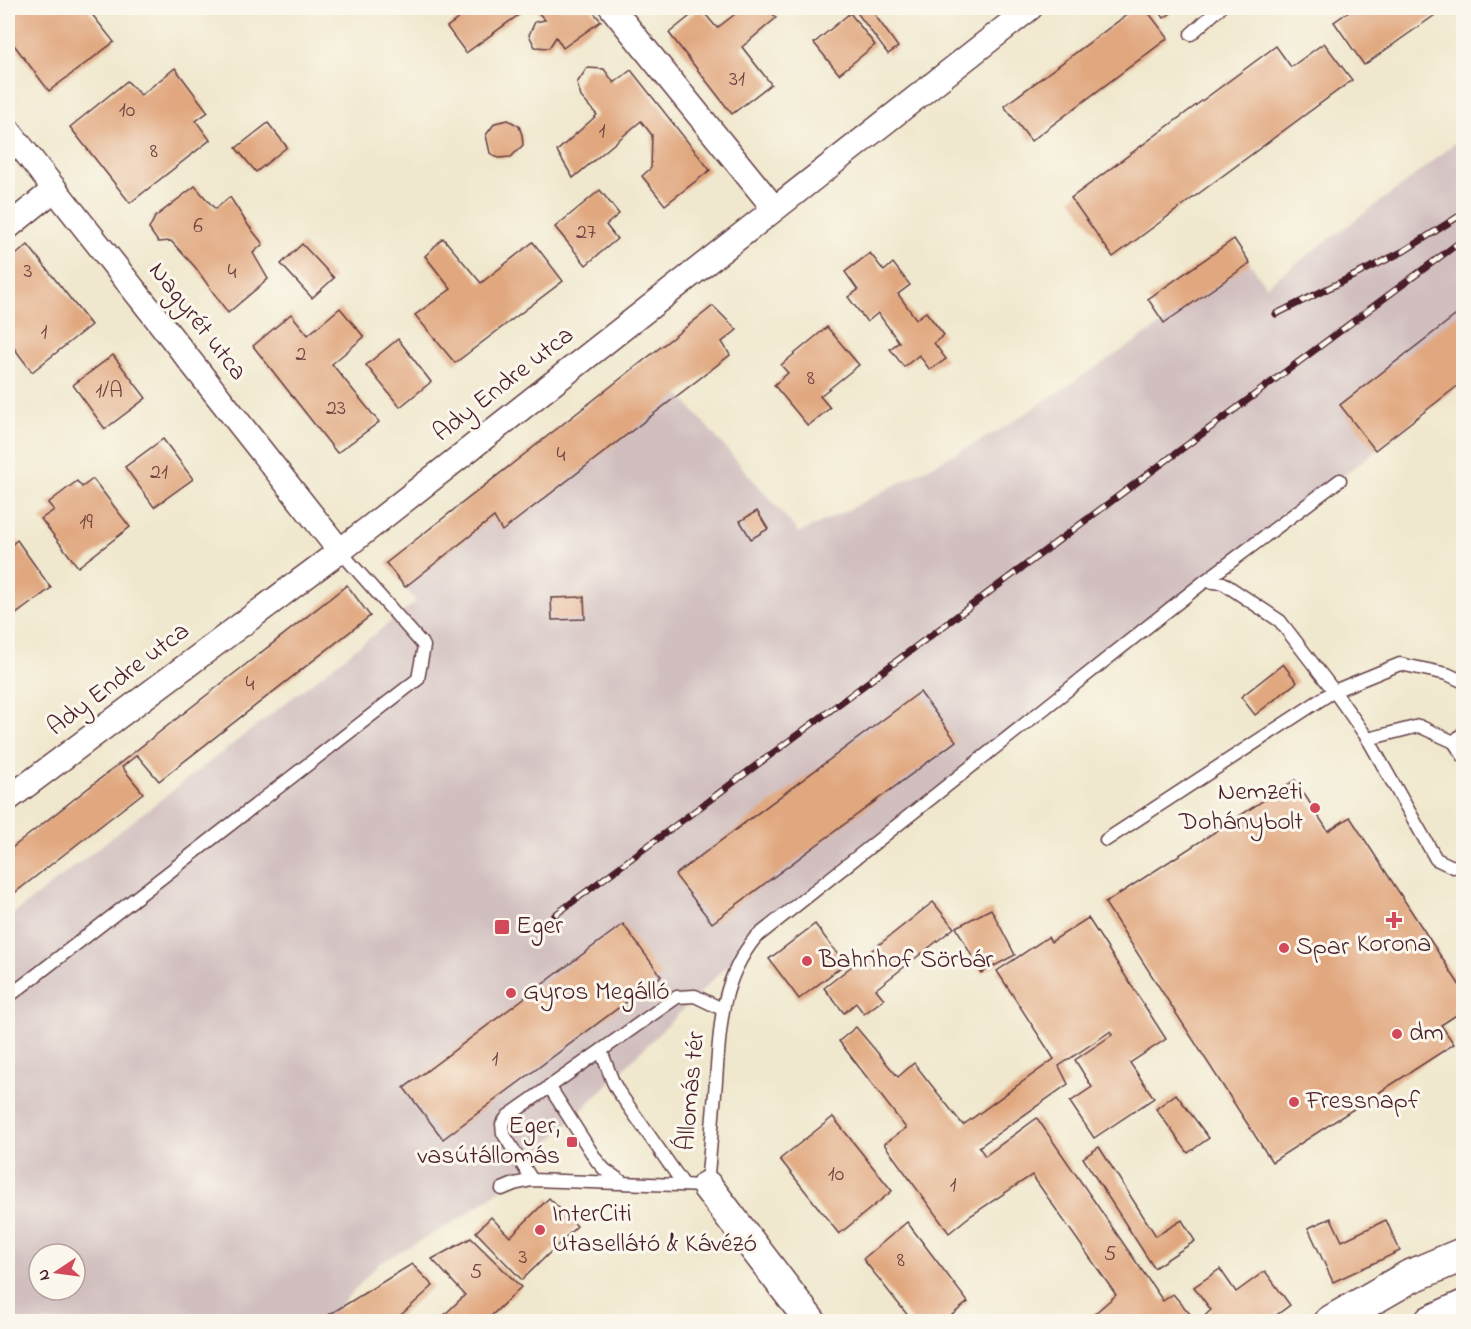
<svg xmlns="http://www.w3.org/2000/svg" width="1471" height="1329" font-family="'Indie Flower',sans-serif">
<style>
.industrial{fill:#d1bfbf;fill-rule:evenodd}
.building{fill:#e1a880}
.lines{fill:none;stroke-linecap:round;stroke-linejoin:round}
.service-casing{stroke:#633d43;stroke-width:15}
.minor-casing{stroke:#633d43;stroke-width:27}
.tertiary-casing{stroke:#633d43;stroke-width:33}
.primary-casing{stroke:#633d43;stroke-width:36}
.service{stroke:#fff;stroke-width:12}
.minor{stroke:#fff;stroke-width:24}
.tertiary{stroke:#fff;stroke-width:30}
.primary{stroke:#fff;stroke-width:33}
.rail-casing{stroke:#4a1f2b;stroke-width:7}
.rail{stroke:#fbf7ec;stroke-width:4.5;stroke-dasharray:14;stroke-linecap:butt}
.poi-dot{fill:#d1495b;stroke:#fbf7ec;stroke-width:2}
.labels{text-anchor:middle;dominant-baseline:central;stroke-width:6;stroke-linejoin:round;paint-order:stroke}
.number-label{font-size:22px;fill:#704140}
.street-label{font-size:26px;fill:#4a1f2b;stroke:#fbf7ec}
.poi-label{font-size:26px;fill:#4a1f2b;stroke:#fbf7ec;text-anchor:start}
</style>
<rect width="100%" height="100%" fill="#fbf7ec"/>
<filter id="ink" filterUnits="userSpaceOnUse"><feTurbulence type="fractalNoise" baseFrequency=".0167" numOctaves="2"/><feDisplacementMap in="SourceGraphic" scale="12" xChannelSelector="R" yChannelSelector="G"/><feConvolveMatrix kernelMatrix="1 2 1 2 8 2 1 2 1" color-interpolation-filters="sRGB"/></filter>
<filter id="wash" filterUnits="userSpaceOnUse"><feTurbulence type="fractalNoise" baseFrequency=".008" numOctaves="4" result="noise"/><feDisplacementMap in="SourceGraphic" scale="24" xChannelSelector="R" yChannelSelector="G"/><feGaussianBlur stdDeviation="1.35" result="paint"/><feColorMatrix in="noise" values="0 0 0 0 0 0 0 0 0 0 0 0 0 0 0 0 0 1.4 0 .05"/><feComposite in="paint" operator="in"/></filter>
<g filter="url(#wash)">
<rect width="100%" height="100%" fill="#f0e8ce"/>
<path class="industrial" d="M 1463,136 L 1463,382 L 755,938 L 502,1189 L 461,1218 L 378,1264 L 326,1321 L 8,1322 L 8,918 L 416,602 L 405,587 L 494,517 L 503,531 L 679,394 L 799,533 L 844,512 L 1000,430 L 1164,323 L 1250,263 L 1266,286 L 1408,181 ZM 39,1254 L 75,1254 L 75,1290 L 39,1290 Z"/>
<g id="blocks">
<g class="building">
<polygon points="8,8 87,8 114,42 49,91 8,37"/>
<polygon points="473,8 528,8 466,53 447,27"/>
<polygon points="534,8 590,8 601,21 563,48 556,37 549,48 535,47 529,35 535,22 545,20"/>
<polygon points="700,8 717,28 743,8 768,8 776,18 742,47 771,84 732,114 669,33"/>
<polygon points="858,8 870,8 898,47 888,54 855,10"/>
<polygon points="906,8 919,8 911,13"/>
<polygon points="1136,8 1145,8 1168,38 1031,141 1004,106"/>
<polygon points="1156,8 1178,8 1164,18"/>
<polygon points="1354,8 1445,8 1364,65 1334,22"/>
<polygon points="850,13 875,45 839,74 814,43"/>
<polygon points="1324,43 1352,80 1113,257 1071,198 1276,46 1291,67"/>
<polygon points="175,68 208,112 196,121 210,140 130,203 70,127 127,81 141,95"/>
<polygon points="587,68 604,69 614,83 631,70 710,170 665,205 642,176 651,168 652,135 641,121 573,178 557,151 597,115 581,97 577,83"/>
<polygon points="508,120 519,126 522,135 523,145 511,157 498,158 490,153 486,135 495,123"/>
<polygon points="268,123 287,147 256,172 236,148"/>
<polygon points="195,186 215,209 230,197 248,225 263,244 253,253 268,279 228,313 195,267 171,241 158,242 149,229 155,217"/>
<polygon points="600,190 619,214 606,225 617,239 586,265 555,227"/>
<polygon points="443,238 481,283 533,242 563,281 455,363 415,315 451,289 425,256"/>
<polygon points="1234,239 1250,263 1164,323 1148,299"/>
<polygon points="302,244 334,278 312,298 281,264"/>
<polygon points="28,245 91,325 32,372 8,340 8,324 11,321 8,317 8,261"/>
<polygon points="870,253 884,271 893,263 910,285 898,294 916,319 926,312 944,335 934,343 946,359 930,370 919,355 904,367 890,349 899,342 878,313 867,322 848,297 858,290 845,272"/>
<polygon points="713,306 737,330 722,342 730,355 502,531 494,517 405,587 386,563"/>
<polygon points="340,308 364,337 332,364 379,422 337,453 253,346 291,314 308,335"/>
<polygon points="1464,309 1464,381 1375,450 1340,405"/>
<polygon points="827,327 859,365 820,396 830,408 808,426 774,385 788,373 781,365"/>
<polygon points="398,339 431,382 400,407 366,365"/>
<polygon points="113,355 146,398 105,429 73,385"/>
<polygon points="163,439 193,479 154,507 125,467"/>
<polygon points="93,479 130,527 78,567 41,519 54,510 48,503 77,481 82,487"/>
<polygon points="757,511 768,529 751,539 740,521"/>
<polygon points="17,540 51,588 8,620 8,548"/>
<polygon points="347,585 370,616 159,781 137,755 122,767 143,793 8,898 8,851"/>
<polygon points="584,597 585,619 552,620 551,598"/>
<polygon points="1283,664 1297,682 1255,715 1241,697"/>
<polygon points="920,692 956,741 712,923 675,875"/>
<polygon points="1295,780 1328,831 1350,817 1464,992 1464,1010 1441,1025 1454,1044 1272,1162 1105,903"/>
<polygon points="933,902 954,928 876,989 884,999 864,1014 856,1003 844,1013 824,988"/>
<polygon points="991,909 1015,955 981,973 956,927"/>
<polygon points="1088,918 1166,1039 1130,1063 1154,1098 1094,1138 1070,1102 1092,1087 1075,1060 1112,1035 1111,1031 1059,1066 1068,1084 979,1147 985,1156 1037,1118 1163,1301 1173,1294 1197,1322 1135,1322 1134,1319 1131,1322 1085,1322 1116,1295 1032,1175 970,1216 949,1233 884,1144 906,1128 839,1041 856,1027 898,1077 914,1063 963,1125 1054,1059 997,971 1048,937 1051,942"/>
<polygon points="623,924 661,976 443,1139 404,1088"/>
<polygon points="815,924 845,964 799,999 769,959"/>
<polygon points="1176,1094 1209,1138 1188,1153 1156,1109"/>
<polygon points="833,1117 892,1191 839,1234 780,1159"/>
<polygon points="1099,1147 1156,1236 1182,1220 1195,1241 1154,1268 1083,1158"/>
<polygon points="549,1198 577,1226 522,1280 476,1232 491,1217 510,1237"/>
<polygon points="1331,1218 1342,1241 1386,1220 1400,1251 1333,1282 1308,1228"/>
<polygon points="907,1222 968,1302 943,1322 913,1322 863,1259"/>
<polygon points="471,1238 521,1287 485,1322 437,1322 465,1295 432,1259"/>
<polygon points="412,1264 433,1286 393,1322 317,1322"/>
<polygon points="1220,1269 1236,1292 1265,1271 1290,1305 1267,1322 1198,1322 1211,1310 1194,1287"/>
</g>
</g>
</g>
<g filter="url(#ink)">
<use href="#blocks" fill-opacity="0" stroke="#633d43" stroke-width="1.5"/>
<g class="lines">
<defs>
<g id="service">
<polyline points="1191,34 1220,8"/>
<polyline points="1205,581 1223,583 1280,621 1334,691 1368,739 1436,859 1453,867 1464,863"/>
<polyline points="1368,739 1419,726 1454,742 1464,757"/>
<polyline points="1454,742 1464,732"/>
<polyline points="1106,840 1334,691 1400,664 1447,674 1464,682"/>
<polyline points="8,997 418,679 424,646 340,551"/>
<polyline points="601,1051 613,1082 618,1091 684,1185"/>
<polyline points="549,1086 597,1161 605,1170 622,1182"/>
<polyline points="532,1180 503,1133 502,1124 508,1116 677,997 695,996 722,1009"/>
<path d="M 502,1189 L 514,1184 L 532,1180 L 707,1186 C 710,1151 713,1116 716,1081 C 720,1027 720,982 755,938 L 1205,581 L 1340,480"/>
</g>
<g id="minor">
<polyline points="612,8 774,208"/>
<polyline points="8,130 340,551"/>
<polyline points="8,227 55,189"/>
<polyline points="8,799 340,551 1030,8"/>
</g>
<polyline id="tertiary" points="707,1186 811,1322"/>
<g id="primary">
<polyline points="1331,1322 1409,1277 1464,1254"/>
<polyline points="1431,1322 1464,1307"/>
</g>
</defs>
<use href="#service" class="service-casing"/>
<use href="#minor" class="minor-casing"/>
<use href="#tertiary" class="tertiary-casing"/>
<use href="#primary" class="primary-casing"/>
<use href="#service" class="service"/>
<use href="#minor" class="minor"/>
<use href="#tertiary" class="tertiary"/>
<use href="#primary" class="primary"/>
<defs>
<g id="rail">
<polyline points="1276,314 1404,251 1464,213"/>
<polyline points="555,915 1464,239"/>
</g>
</defs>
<use href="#rail" class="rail-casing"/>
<use href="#rail" class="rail"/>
</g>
</g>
<g class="poi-dot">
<circle cx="1315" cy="808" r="6"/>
<path d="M1391 911h6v6h6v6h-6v6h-6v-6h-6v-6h6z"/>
<rect x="494" y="919" width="16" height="16" rx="3"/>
<circle cx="1284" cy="948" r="6"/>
<circle cx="807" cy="961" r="6"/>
<circle cx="511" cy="993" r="6"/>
<circle cx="1397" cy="1034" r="6"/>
<circle cx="1294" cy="1102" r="6"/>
<rect x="566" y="1136" width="12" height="12" rx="3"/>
<circle cx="540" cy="1230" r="6"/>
</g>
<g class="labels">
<g class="number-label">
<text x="737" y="80">31</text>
<text x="127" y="111">10</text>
<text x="602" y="132">1</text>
<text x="154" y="152">8</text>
<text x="198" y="227">6</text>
<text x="586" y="233">27</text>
<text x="28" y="272">3</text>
<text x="232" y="273">4</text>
<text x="44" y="333">1</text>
<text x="301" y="355">2</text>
<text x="811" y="379">8</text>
<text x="109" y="392">1/A</text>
<text x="336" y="409">23</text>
<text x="561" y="456">4</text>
<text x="159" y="473">21</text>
<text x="86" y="523">19</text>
<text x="250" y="685">4</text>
<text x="495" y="1060">1</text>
<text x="836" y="1175">10</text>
<text x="953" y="1186">1</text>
<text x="1110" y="1255">5</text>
<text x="523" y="1258">3</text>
<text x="901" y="1261">8</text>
<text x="476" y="1273">5</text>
</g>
<g class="street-label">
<text transform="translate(197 322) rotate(52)">Nagyrét utca</text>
<text transform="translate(504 385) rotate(-38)">Ady Endre utca</text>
<text transform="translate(119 680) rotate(-37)">Ady Endre utca</text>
<text transform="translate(692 1091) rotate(-85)">Állomás tér</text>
</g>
<g class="poi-label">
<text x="1303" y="793" text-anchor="end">Nemzeti<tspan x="1303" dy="30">Dohánybolt</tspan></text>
<text x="516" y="927">Eger</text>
<text x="1394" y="945" text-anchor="middle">Korona</text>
<text x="1296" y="948">Spar</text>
<text x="819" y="961">Bahnhof Sörbár</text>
<text x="523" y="993">Gyros Megálló</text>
<text x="1409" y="1034">dm</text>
<text x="1306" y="1102">Fressnapf</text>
<text x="560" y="1127" text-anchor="end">Eger,<tspan x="560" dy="30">vasútállomás</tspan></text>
<text x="552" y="1215">InterCiti<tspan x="552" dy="30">Utasellátó &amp; Kávézó</tspan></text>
</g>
</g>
<rect width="1471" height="1329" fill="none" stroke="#fbf7ec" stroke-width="30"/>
<g transform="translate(57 1272) rotate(257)"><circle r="28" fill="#fbf7ec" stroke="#b4a19f" stroke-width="1.5"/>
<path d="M0-4.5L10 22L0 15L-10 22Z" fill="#d1495b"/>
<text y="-9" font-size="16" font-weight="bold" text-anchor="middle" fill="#4a1f2b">N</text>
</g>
</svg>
